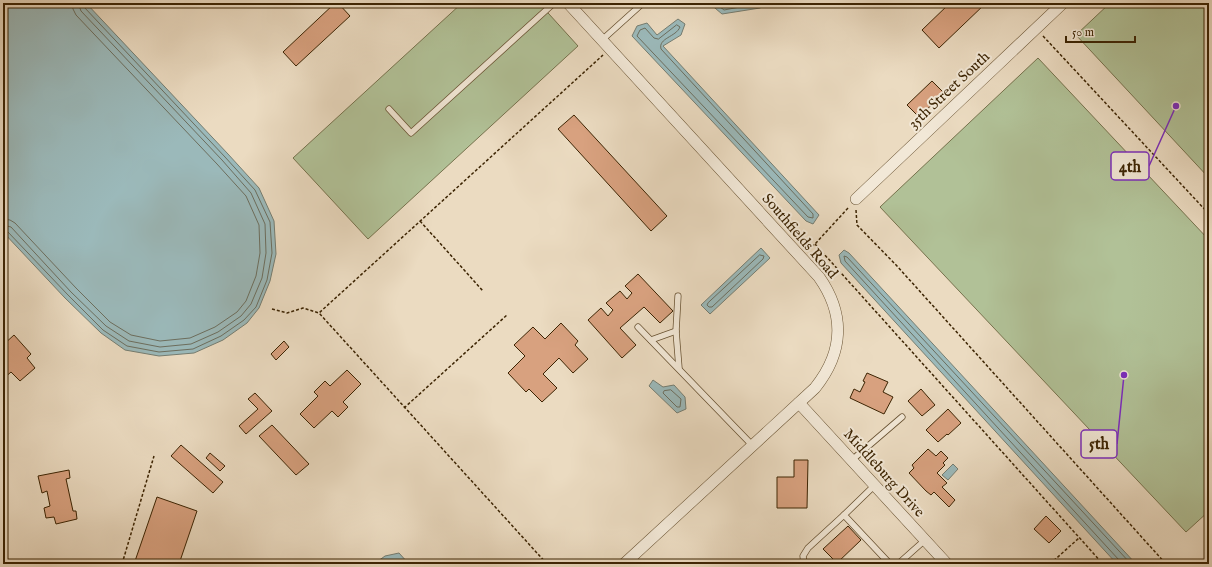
<svg xmlns="http://www.w3.org/2000/svg" width="1212" height="567" font-family="'IM FELL English',serif">
<style>
.green{fill:#b1c197;stroke:#76724d}
.water{fill:#9bb9ba;stroke:#757d71}
.lines{fill:none;stroke-linecap:round;stroke-linejoin:round}
.shore{stroke:#6c6e5e;stroke-width:1}
.building{fill:#d8a17f;stroke:#3c2403}
.lane-casing{stroke:#685232;stroke-width:7}
.street-casing{stroke:#685232;stroke-width:12}
.path{stroke:#3c2403;stroke-width:1.5;stroke-dasharray:3 2;stroke-linecap:butt}
.lane{stroke:#f2e8d7;stroke-width:5.5}
.street{stroke:#f2e8d7;stroke-width:11}
.labels{text-anchor:middle;dominant-baseline:central;stroke-width:4;stroke-linejoin:round;paint-order:stroke}
.street-label{font-size:15px;fill:#3c2403;stroke:#f2e8d7}
.leader{fill:none;stroke:#7b2cbf;stroke-width:1.5}
.callout-dot{fill:#7b2cbf;stroke:#f2e8d7;stroke-width:1.5}
.callout{fill:#f2e8d7;stroke:#7b2cbf;stroke-width:1.5}
.callout-label{font-size:16px;text-anchor:middle;font-weight:bold;fill:#3c2403}
</style>
<rect width="100%" height="100%" fill="#ebdbc1"/>
<filter id="stains"><feTurbulence type="fractalNoise" baseFrequency=".005" numOctaves="4"/><feColorMatrix values="0 0 0 0 .2 0 0 0 0 .09 0 0 0 0 .02 0 0 0 .5 -.17"/></filter>
<radialGradient id="worn" r=".72"><stop offset=".6" stop-color="#630" stop-opacity="0"/><stop offset="1" stop-color="#630" stop-opacity=".3"/></radialGradient>
<g class="green">
<polygon points="462,3 539,3 578,46 368,239 293,158"/>
<polygon points="1110,3 1209,3 1209,178 1076,35"/>
<polygon points="1038,58 1209,240 1209,511 1186,532 880,207"/>
</g>
<g class="water">
<polygon points="3,3 86,3 228,154 259,188 274,221 276,254 270,281 259,308 247,323 223,340 194,353 159,356 125,350 101,333 65,298 3,232"/>
<polygon points="709,3 769,3 760,8 722,14"/>
<polygon points="678,19 685,24 681,35 663,46 819,215 813,224 806,221 632,36 637,26 647,23 657,35"/>
<polygon points="761,248 770,258 710,314 701,305"/>
<polygon points="844,250 849,253 1136,564 1117,564 841,263 839,255"/>
<polygon points="653,380 663,387 674,385 685,397 686,409 677,413 649,386"/>
<polygon points="953,464 958,469 948,480 942,475"/>
<polygon points="399,553 409,564 374,564 385,556"/>
</g>
<g class="lines">
<g class="shore">
<polyline points="715,3 724,10 761,3"/>
<path d="M 677,25 L 680,27 C 676,37 658,38 661,49 L 813,214 L 813,218 L 808,217 L 637,36 L 640,30 L 645,28 L 654,38 L 658,39 Z"/>
<polyline points="3,219 10,220 15,223 76,288 110,322 131,335 160,341 190,338 215,327 237,312 246,301 256,276 260,253 259,225 246,196 217,164 76,15 73,9 72,3"/>
<polyline points="3,225 11,227 71,292 106,326 129,341 160,347 191,344 218,332 241,316 251,304 262,278 266,253 265,224 251,193 222,160 81,11 78,3"/>
<polyline points="3,230 7,231 68,295 103,330 127,346 159,352 193,349 221,336 244,320 256,307 267,280 272,253 270,222 255,190 225,157 84,7 83,3"/>
<polygon points="760,255 764,256 763,259 712,307 709,307 707,305 708,303"/>
<polygon points="671,390 681,399 680,407 677,407 663,393 664,391"/>
<polyline points="1120,564 1119,560 845,261 844,256 847,257 1131,564"/>
</g>
</g>
<g class="building">
<polygon points="335,3 338,3 350,16 296,66 283,52"/>
<polygon points="950,3 986,3 939,48 922,30"/>
<polygon points="932,81 944,93 919,117 907,105"/>
<polygon points="574,115 667,216 651,231 558,129"/>
<polygon points="638,274 673,311 660,323 644,307 620,328 636,345 622,358 588,320 601,308 608,316 613,310 606,303 620,291 627,299 632,293 625,286"/>
<polygon points="561,323 578,341 575,345 588,359 573,373 559,358 543,374 557,388 542,402 529,389 526,392 508,373 525,356 514,345 533,327 545,339"/>
<polygon points="14,335 31,354 27,358 35,368 20,381 11,372 3,379 3,369 4,367 3,366 3,345"/>
<polygon points="284,341 289,347 276,360 271,354"/>
<polygon points="347,370 361,384 343,402 348,407 338,417 332,411 314,428 300,414 318,396 314,392 325,381 330,386"/>
<polygon points="867,373 888,382 883,392 893,397 884,414 850,398 854,389 860,392 865,382 863,381"/>
<polygon points="921,389 935,405 922,416 908,401"/>
<polygon points="255,393 272,411 246,434 239,426 258,409 248,399"/>
<polygon points="948,409 961,423 948,435 947,434 938,442 926,430"/>
<polygon points="272,425 309,464 296,475 259,436"/>
<polygon points="181,445 223,482 213,493 171,456"/>
<polygon points="928,449 936,456 941,451 948,458 943,463 945,465 937,473 947,483 942,487 955,500 949,507 934,492 931,495 926,491 909,473 914,468 912,465"/>
<polygon points="210,453 225,466 220,471 206,458"/>
<polygon points="794,460 808,460 807,508 777,508 777,477 794,477"/>
<polygon points="69,470 70,478 66,479 73,511 76,511 77,519 56,524 54,517 46,518 44,508 50,506 47,491 42,493 38,476"/>
<polygon points="157,497 197,511 179,564 134,564"/>
<polygon points="1046,516 1061,531 1049,543 1034,529"/>
<polygon points="848,526 861,540 837,563 823,549"/>
</g>
<g class="lines">
<defs>
<g id="lane">
<polyline points="602,40 643,3"/>
<polyline points="389,109 411,133 554,3"/>
<polyline points="678,296 676,331 679,368"/>
<polyline points="638,327 753,446"/>
<polyline points="651,340 676,331"/>
<polyline points="852,460 902,417"/>
<polyline points="875,485 844,515 890,564"/>
<polyline points="804,564 803,556 808,548 844,515"/>
<polyline points="898,564 925,540"/>
</g>
<g id="street">
<path d="M 568,3 L 819,277 C 845,314 844,352 815,388 L 624,564"/>
<polyline points="856,199 1063,3"/>
<polyline points="799,403 947,564"/>
</g>
</defs>
<use href="#lane" class="lane-casing"/>
<use href="#street" class="street-casing"/>
<g class="path">
<polyline points="1043,36 1209,214"/>
<polyline points="856,210 857,225 897,266 1166,564"/>
<polyline points="420,221 483,291"/>
<polyline points="815,244 1103,564"/>
<polyline points="808,250 815,244 849,207"/>
<polyline points="272,309 287,313 303,308 319,313"/>
<polyline points="404,408 507,315"/>
<polyline points="122,564 154,456"/>
<polyline points="547,564 319,313 603,55"/>
<polyline points="1050,564 1079,538"/>
</g>
<use href="#lane" class="lane"/>
<use href="#street" class="street"/>
</g>
<g class="labels">
<g class="street-label">
<text transform="translate(949 90) rotate(-43)">35th Street South</text>
<text transform="translate(800 236) rotate(49)">Southfields Road</text>
<text transform="translate(884 473) rotate(48)">Middleburg Drive</text>
</g>
</g>
<path class="leader" d="M1176 106L1149 166M1124 375L1117 444"/>
<g class="callout-dot">
<circle cx="1176" cy="106" r="4"/>
<circle cx="1124" cy="375" r="4"/>
</g>
<g class="callout">
<rect x="1111" y="152" width="38" height="28" rx="4"/>
<rect x="1081" y="430" width="36" height="28" rx="4"/>
</g>
<g class="callout-label">
<text x="1130" y="172">4th</text>
<text x="1099" y="449">5th</text>
</g>
<rect width="1212" height="567" fill="none" stroke="#ebdbc1" stroke-width="16"/>
<rect x="4" y="4" width="1204" height="559" fill="none" stroke="#3c2403" stroke-width="2"/>
<rect x="8" y="8" width="1196" height="551" fill="none" stroke="#3c2403"/>
<path d="M1066 36v6h69v-6" fill="none" stroke="#3c2403" stroke-width="2"/>
<text x="1072" y="36" font-size="12" fill="#3c2403" stroke="#f2e8d7" stroke-width="3" paint-order="stroke">50 m</text>
<rect width="100%" height="100%" filter="url(#stains)"/>
<rect width="100%" height="100%" fill="url(#worn)"/>
</svg>
